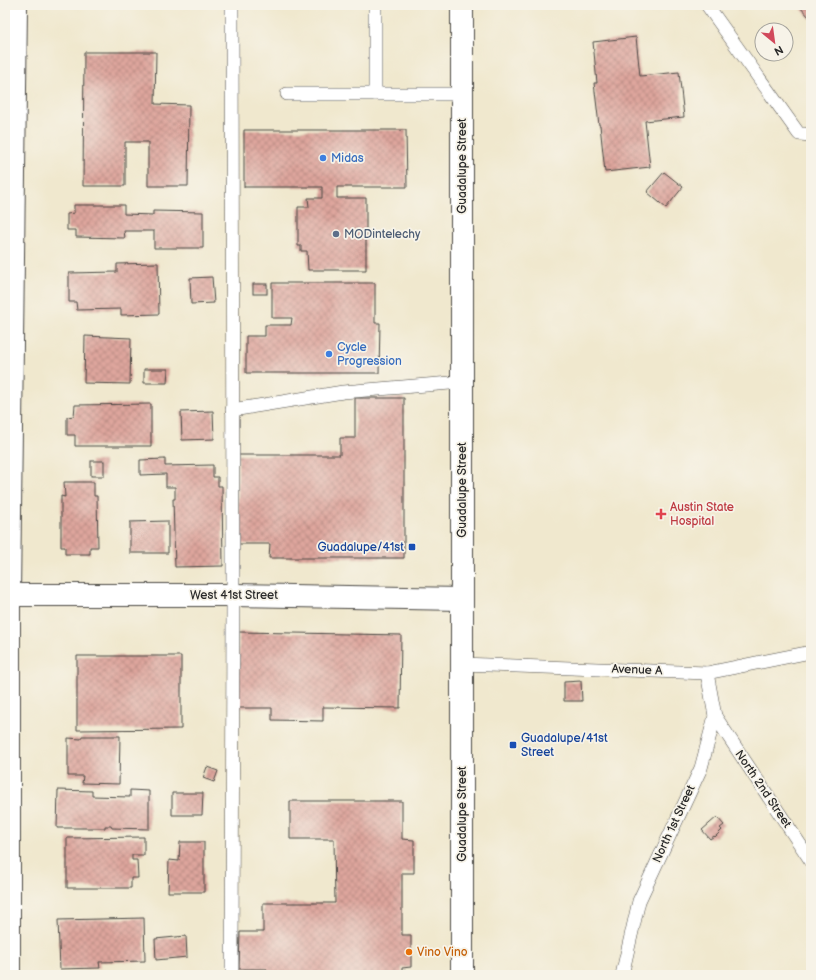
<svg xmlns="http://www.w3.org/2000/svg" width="816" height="980" font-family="'Balsamiq Sans',sans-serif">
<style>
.building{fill:url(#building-cross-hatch)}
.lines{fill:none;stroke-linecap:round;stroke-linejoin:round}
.service-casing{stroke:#494743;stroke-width:14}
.minor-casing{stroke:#494743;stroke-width:24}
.primary-casing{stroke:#494743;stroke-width:24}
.service{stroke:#fff;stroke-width:13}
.minor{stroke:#fff;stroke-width:22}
.primary{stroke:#fff;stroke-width:22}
.shop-dot{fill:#3f7fe0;stroke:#f7f3e8;stroke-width:1.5}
.service-dot{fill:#5c6f8a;stroke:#f7f3e8;stroke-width:1.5}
.health-dot{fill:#e0444e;stroke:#f7f3e8;stroke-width:1.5}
.transit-dot{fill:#1a4fb4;stroke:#f7f3e8;stroke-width:1.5}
.food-dot{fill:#e8710a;stroke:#f7f3e8;stroke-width:1.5}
.labels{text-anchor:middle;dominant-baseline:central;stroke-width:3.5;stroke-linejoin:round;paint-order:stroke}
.shop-label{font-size:12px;fill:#366cbe;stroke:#f7f3e8;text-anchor:start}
.street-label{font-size:12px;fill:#2b2b2b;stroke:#f7f3e8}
.service-label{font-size:12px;fill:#4e5e75;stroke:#f7f3e8;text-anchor:start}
.health-label{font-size:12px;fill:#be3a42;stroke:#f7f3e8;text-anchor:start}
.transit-label{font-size:12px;fill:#164399;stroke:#f7f3e8;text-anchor:end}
.food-label{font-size:12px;fill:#c56008;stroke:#f7f3e8;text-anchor:start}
</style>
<defs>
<pattern id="building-cross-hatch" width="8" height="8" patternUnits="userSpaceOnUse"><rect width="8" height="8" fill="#dea69d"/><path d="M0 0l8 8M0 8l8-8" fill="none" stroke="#b48780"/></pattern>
</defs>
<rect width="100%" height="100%" fill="#f7f3e8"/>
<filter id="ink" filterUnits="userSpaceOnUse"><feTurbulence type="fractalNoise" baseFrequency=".025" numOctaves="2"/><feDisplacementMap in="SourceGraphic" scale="8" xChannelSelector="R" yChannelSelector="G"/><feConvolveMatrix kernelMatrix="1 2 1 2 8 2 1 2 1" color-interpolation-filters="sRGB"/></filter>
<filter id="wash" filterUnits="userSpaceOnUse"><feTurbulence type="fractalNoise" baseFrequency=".012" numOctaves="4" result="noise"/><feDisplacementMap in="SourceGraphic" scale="16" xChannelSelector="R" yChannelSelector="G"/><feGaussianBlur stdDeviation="0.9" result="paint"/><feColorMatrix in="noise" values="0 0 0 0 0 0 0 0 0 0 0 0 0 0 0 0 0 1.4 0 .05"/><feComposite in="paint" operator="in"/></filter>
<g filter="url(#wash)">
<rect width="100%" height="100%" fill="#f0e8ce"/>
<g id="blocks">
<g class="building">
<polygon points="798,5 811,5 811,19"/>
<polygon points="636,37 640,76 679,72 684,117 645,121 650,167 605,172 600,125 599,125 594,83 597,83 593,42"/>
<polygon points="84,52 156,52 155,104 189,105 188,186 148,186 148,142 125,142 125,186 83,186"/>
<polygon points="244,130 406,130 407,187 337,187 337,198 366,198 366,270 308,270 307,251 301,251 301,246 298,246 298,207 309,207 308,198 322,198 322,187 244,187"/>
<polygon points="664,172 683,187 666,208 647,192"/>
<polygon points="74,205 124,205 124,214 153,215 153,211 203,212 203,248 154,248 154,231 124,231 125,238 76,237 76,230 67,230 67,214 74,213"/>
<polygon points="158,263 159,314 121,315 121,309 77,310 76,302 69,302 69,273 117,272 117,264"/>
<polygon points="212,277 214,303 191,304 190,278"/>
<polygon points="272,283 375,283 375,323 380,323 379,373 246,373 246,336 265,336 265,325 291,325 292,318 272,318"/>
<rect x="253" y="284" width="14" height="10"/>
<polygon points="85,336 131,338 130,384 84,383"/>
<polygon points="144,369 168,369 167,383 144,383"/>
<polygon points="355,398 404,398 404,558 269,558 270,544 238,544 238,455 340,455 340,438 355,438"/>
<polygon points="151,404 151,446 75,446 75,435 67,435 67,417 74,416 75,405"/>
<polygon points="213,411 214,439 182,440 181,412"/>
<polygon points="165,459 165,466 213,465 213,477 218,477 218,486 222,486 223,566 175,567 173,499 175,499 175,487 166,487 166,474 140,475 140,460"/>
<rect x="91" y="461" width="13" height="15"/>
<polygon points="64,482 94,482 94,496 97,496 98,547 90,547 90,554 65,554 65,547 61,547 61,496 65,497"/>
<polygon points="168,521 168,553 130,553 130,522"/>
<polygon points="239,632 401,635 400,708 323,707 323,721 272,720 272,708 238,708"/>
<polygon points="77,656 181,656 181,729 77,730"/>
<polygon points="581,681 582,701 564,701 564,682"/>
<polygon points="82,736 120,736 119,784 82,783 83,776 68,776 68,738 81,739"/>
<polygon points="207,767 218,771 214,782 203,778"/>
<polygon points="58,790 92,791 92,796 130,797 130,790 149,791 149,829 112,828 111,826 105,826 105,828 57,828"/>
<polygon points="172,793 203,793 202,815 172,815"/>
<polygon points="290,801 402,801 402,839 414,840 414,873 402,873 402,935 411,935 411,967 402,968 402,975 267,975 267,969 239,969 240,932 263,932 263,903 335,903 334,839 290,839"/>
<polygon points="717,817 724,825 720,828 722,830 715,837 714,836 710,839 702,830"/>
<polygon points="144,837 144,855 132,855 132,860 137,860 138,878 131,878 131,888 67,888 67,838"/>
<polygon points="180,842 204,842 204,892 168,892 169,860 179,861"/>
<polygon points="144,918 145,961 99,962 100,968 60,969 58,920"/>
<polygon points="186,936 187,957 156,960 155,939"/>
</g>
</g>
</g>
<g filter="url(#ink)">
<use href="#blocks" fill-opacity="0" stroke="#494743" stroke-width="1"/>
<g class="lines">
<defs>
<g id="service">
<polyline points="232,5 233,595 232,975"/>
<polyline points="707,5 799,134 811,135"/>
<polyline points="287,94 462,94"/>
<polyline points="375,94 375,5"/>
<polyline points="232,410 343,392 462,382"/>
<polyline points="462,664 707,673 811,652"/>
<polyline points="715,716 811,861"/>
<polyline points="622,975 639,901 701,768 715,716 707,673"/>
</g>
<g id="minor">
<polyline points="5,595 233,595 462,599"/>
<polyline points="9,975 9,595 16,5"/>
</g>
<polyline id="primary" points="462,975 462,5"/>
</defs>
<use href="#service" class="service-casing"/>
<use href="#minor" class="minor-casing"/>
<use href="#primary" class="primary-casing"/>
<use href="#service" class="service"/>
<use href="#minor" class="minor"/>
<use href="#primary" class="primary"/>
</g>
</g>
<g class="shop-dot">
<circle cx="323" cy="158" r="4"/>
<circle cx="329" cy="354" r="4"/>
</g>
<circle class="service-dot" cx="336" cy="234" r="4"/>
<path class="health-dot" d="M659 508h4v4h4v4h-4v4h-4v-4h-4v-4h4z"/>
<g class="transit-dot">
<rect x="408" y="543" width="8" height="8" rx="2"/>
<rect x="509" y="741" width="8" height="8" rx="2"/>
</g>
<circle class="food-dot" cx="409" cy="952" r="4"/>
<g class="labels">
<g class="shop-label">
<text x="331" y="158">Midas</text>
<text x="337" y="347">Cycle<tspan x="337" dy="14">Progression</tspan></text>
</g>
<g class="street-label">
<text transform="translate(462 166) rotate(-90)">Guadalupe Street</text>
<text transform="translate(462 490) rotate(-90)">Guadalupe Street</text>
<text x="234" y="595">West 41st Street</text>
<text transform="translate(637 670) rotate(2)">Avenue A</text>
<text transform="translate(763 789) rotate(56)">North 2nd Street</text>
<text transform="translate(462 814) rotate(-90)">Guadalupe Street</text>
<text transform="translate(674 824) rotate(-65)">North 1st Street</text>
</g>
<g class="service-label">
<text x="344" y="234">MODintelechy</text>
</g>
<g class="health-label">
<text x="670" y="507">Austin State<tspan x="670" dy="14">Hospital</tspan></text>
</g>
<g class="transit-label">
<text x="404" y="547">Guadalupe/41st</text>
<text x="521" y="738" text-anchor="start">Guadalupe/41st<tspan x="521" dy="14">Street</tspan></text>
</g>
<g class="food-label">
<text x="417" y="952">Vino Vino</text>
</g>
</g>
<rect width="816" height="980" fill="none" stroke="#f7f3e8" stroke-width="20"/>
<g transform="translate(774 42) rotate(151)"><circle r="19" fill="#f7f3e8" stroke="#a5a39c"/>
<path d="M0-3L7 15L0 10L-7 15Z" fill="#d1495b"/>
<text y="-6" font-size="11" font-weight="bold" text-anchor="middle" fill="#2b2b2b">N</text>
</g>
</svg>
